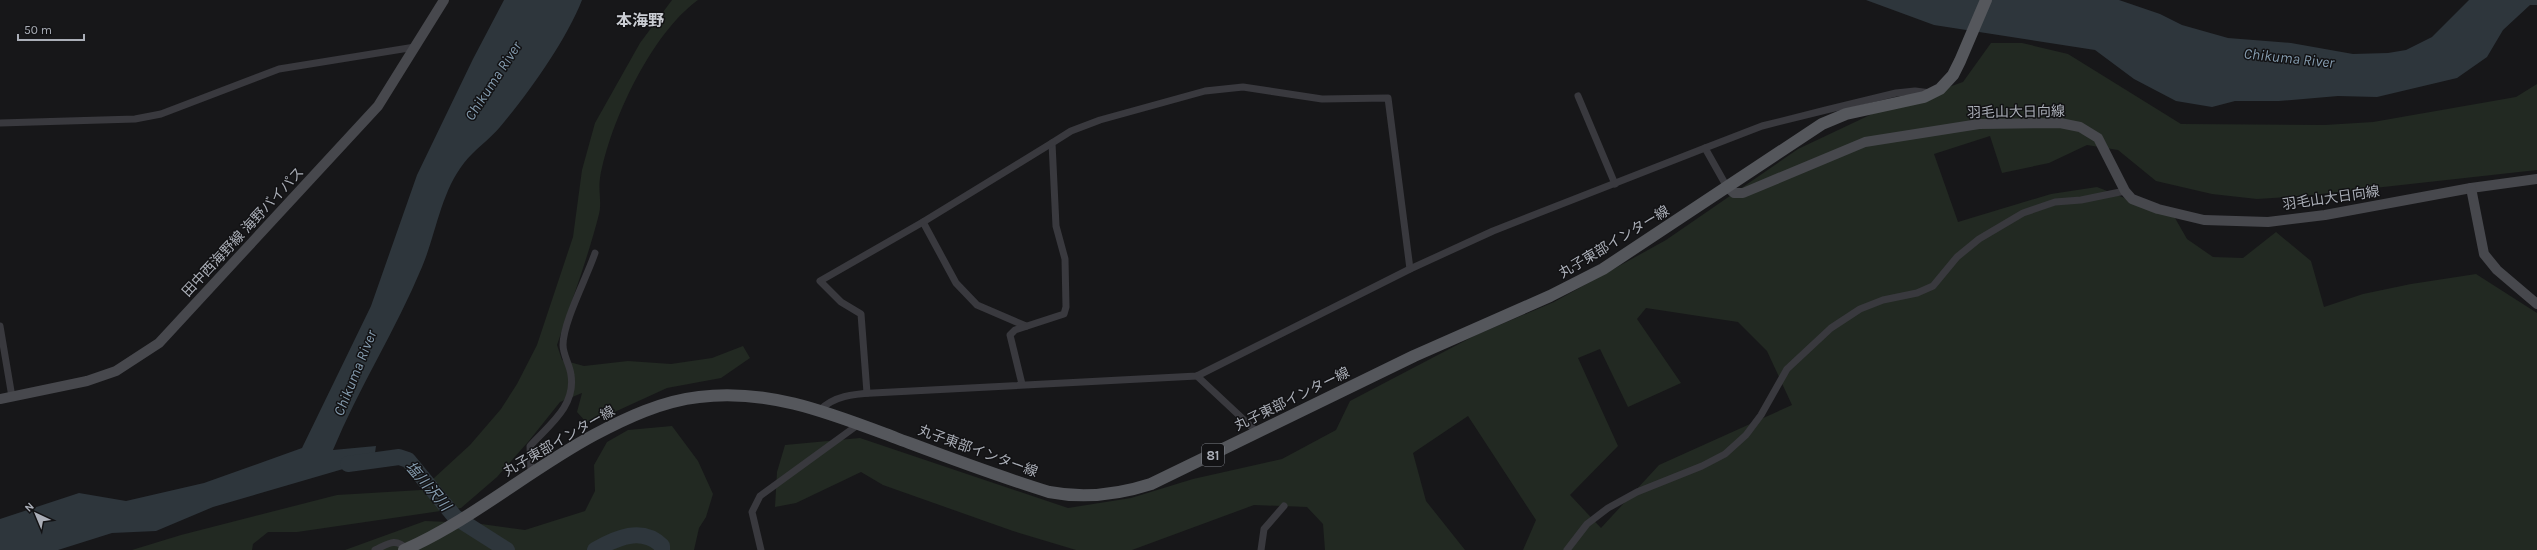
<svg xmlns="http://www.w3.org/2000/svg" width="2537" height="550" font-family="Karla,'Noto Sans JP',sans-serif">
<style>
.green{fill:#222922;fill-rule:evenodd}
.water{fill:#2e363c}
.lines{fill:none;stroke-linecap:round;stroke-linejoin:round}
.river{stroke:#2e363c;stroke-width:16}
.street{stroke:#39393e;stroke-width:7}
.secondary{stroke:#47484d;stroke-width:10}
.primary{stroke:#55575c;stroke-width:12}
.labels{text-anchor:middle;dominant-baseline:central;stroke-width:3;stroke-linejoin:round;paint-order:stroke}
.shield{fill:#121214;stroke:#7d8087;stroke-width:1}
.shield-label{font-size:13px;font-weight:bold;fill:#abafb8}
.street-label{font-size:14px;fill:#abafb8;stroke:#121214}
.water-label{font-size:15px;font-style:italic;fill:#859caf;stroke:#121214}
.quarter-label{font-size:16px;font-weight:bold;fill:#cbced4;stroke:#121214}
</style>
<rect width="100%" height="100%" fill="#171719"/>
<g class="green">
<path d="M 672,0 L 698,0 C 651,34 610,122 600,178 C 598,190 602,203 599,214 C 588,258 571,302 557,345 L 562,360 L 584,366 L 628,361 L 671,364 L 712,358 L 743,346 L 750,358 L 721,378 L 667,388 L 608,415 L 586,422 L 577,412 L 582,393 L 560,402 L 528,442 L 497,477 L 461,508 L 297,532 L 268,532 L 253,544 L 252,550 L 132,550 L 181,535 L 337,495 L 421,490 L 470,445 L 501,409 L 517,384 L 537,345 L 573,237 L 582,170 L 595,123 L 640,43 Z"/>
<path d="M 1991,43 L 2022,43 L 2068,54 L 2181,124 L 2325,125 L 2373,122 L 2516,97 L 2537,84 L 2537,170 L 2302,196 L 2257,199 L 2212,194 L 2156,181 L 2118,150 L 2087,145 L 2049,163 L 2002,173 L 1990,136 L 1934,154 L 1958,222 L 2051,194 L 2097,187 L 2175,218 L 2187,239 L 2213,257 L 2243,258 L 2276,232 L 2311,261 L 2324,307 L 2363,294 L 2411,284 L 2476,274 L 2537,313 L 2537,550 L 1523,550 L 1536,520 L 1468,416 L 1413,453 L 1426,501 L 1465,550 L 1325,550 L 1323,524 L 1307,507 L 1254,505 L 1132,550 L 1076,550 L 1013,531 L 883,485 L 861,472 L 796,503 L 775,507 L 777,472 L 785,445 L 860,438 L 1068,508 L 1131,498 L 1193,479 L 1282,459 L 1336,430 L 1350,401 L 1476,335 L 1554,302 L 1666,240 L 1798,149 L 1872,114 L 1963,82 ZM 1646,308 L 1738,322 L 1767,351 L 1792,405 L 1659,465 L 1601,528 L 1570,495 L 1618,446 L 1578,358 L 1600,349 L 1628,407 L 1681,383 L 1637,319 Z"/>
<polygon points="672,426 698,461 713,494 706,517 699,528 694,550 345,550 425,521 474,523 525,530 585,511 595,491 594,465 607,442 628,430"/>
</g>
<g class="water">
<path d="M 504,0 L 582,0 C 567,39 528,94 500,127 C 489,140 474,150 464,163 C 441,192 436,234 422,267 C 396,330 359,387 333,450 L 376,446 L 374,460 L 213,507 L 156,531 L 112,533 L 58,550 L 0,550 L 0,519 L 79,493 L 126,501 L 204,483 L 302,448 L 371,306 L 417,175 L 473,59 Z"/>
<polygon points="1866,0 2119,0 2160,14 2182,25 2228,38 2291,43 2353,54 2388,53 2406,50 2432,37 2469,0 2537,0 2537,5 2530,5 2503,30 2487,57 2457,78 2377,97 2338,96 2279,101 2235,101 2212,107 2176,101 2134,79 2095,50 1934,25"/>
</g>
<g class="lines">
<g class="river">
<polyline points="348,464 399,457 408,460 455,517 507,550"/>
<path d="M 595,550 C 616,538 642,526 662,546 L 662,550"/>
</g>
<g class="street">
<polyline points="1578,96 1615,184"/>
<polyline points="0,123 135,119 161,114 279,69 415,47"/>
<polyline points="1705,148 1727,187"/>
<polyline points="923,222 956,283 977,305 1026,326"/>
<polyline points="0,326 12,397"/>
<polyline points="1197,376 1258,433"/>
<polyline points="1022,384 1010,335 1015,330 1064,314 1066,307 1065,259 1056,226 1052,143 1071,131 1100,120 1205,91 1243,87 1322,99 1388,98 1410,269"/>
<polyline points="867,393 861,314 841,302 820,281 923,222 1052,143"/>
<path d="M 820,410 C 834,396 853,394 873,393 L 1197,376 L 1410,269 L 1493,231 L 1705,148 L 1762,126 L 1826,110 L 1896,93 L 1915,91 L 1931,93"/>
<path d="M 531,472 L 530,446 C 549,425 576,406 571,375 C 570,365 563,355 563,345 C 563,322 587,277 595,253"/>
<path d="M 375,550 C 388,544 395,537 407,549"/>
<polyline points="761,550 752,512 760,496 859,424"/>
<polyline points="1261,550 1264,529 1284,506"/>
<polyline points="1567,550 1587,524 1608,508 1637,492 1702,466 1725,454 1746,435 1761,415 1787,369 1831,328 1860,309 1883,300 1917,293 1933,286 1957,257 1979,239 2023,213 2055,202 2081,200 2125,191"/>
</g>
<g class="secondary">
<polyline points="1727,187 1734,193 1743,193 1865,142 1979,124 2060,123 2080,127 2098,138 2125,191 2132,199 2158,209 2204,220 2268,222 2325,215 2471,188 2537,179"/>
<polyline points="2471,188 2484,254 2497,270 2537,304"/>
<polyline points="0,399 87,381 116,371 159,343 378,106 444,0"/>
</g>
<path class="primary" d="M 404,550 C 472,520 529,470 594,435 C 626,418 662,401 699,397 C 769,388 832,414 896,438 C 947,457 997,476 1049,492 C 1085,499 1117,495 1151,484 L 1414,356 L 1550,296 L 1603,269 L 1822,124 L 1846,114 L 1924,97 L 1940,89 L 1953,75 L 1960,61 L 1986,0"/>
</g>
<g class="labels">
<rect class="shield" x="1202" y="444" width="22" height="22" rx="3"/>
<g class="shield-label">
<text x="1213" y="455">81</text>
</g>
<g class="street-label">
<text transform="translate(2016 112) rotate(-1)">羽毛山大日向線</text>
<text transform="translate(2331 198) rotate(-8)">羽毛山大日向線</text>
<text transform="translate(243 232) rotate(-47)">田中西海野線 海野バイパス</text>
<text transform="translate(1614 242) rotate(-31)">丸子東部インター線</text>
<text transform="translate(1292 399) rotate(-26)">丸子東部インター線</text>
<text transform="translate(559 441) rotate(-30)">丸子東部インター線</text>
<text transform="translate(978 451) rotate(20)">丸子東部インター線</text>
</g>
<g class="water-label">
<text transform="translate(2289 58) rotate(6)">Chikuma River</text>
<text transform="translate(493 81) rotate(-57)">Chikuma River</text>
<text transform="translate(355 373) rotate(-68)">Chikuma River</text>
<text transform="translate(428 486) rotate(49)">塩川沢川</text>
</g>
<g class="quarter-label">
<text x="640" y="20">本海野</text>
</g>
</g>
<g transform="translate(36 514) rotate(316)" stroke="#121214" stroke-width="3" paint-order="stroke">
<path d="M0-3L7 15L0 10L-7 15Z" fill="#abafb8"/>
<text y="-6" font-size="11" font-weight="bold" text-anchor="middle" fill="#abafb8">N</text>
</g>
<path d="M18 34v6h66v-6" fill="none" stroke="#abafb8" stroke-width="2"/>
<text x="24" y="34" font-size="12" fill="#abafb8" stroke="#121214" stroke-width="3" paint-order="stroke">50 m</text>
</svg>
